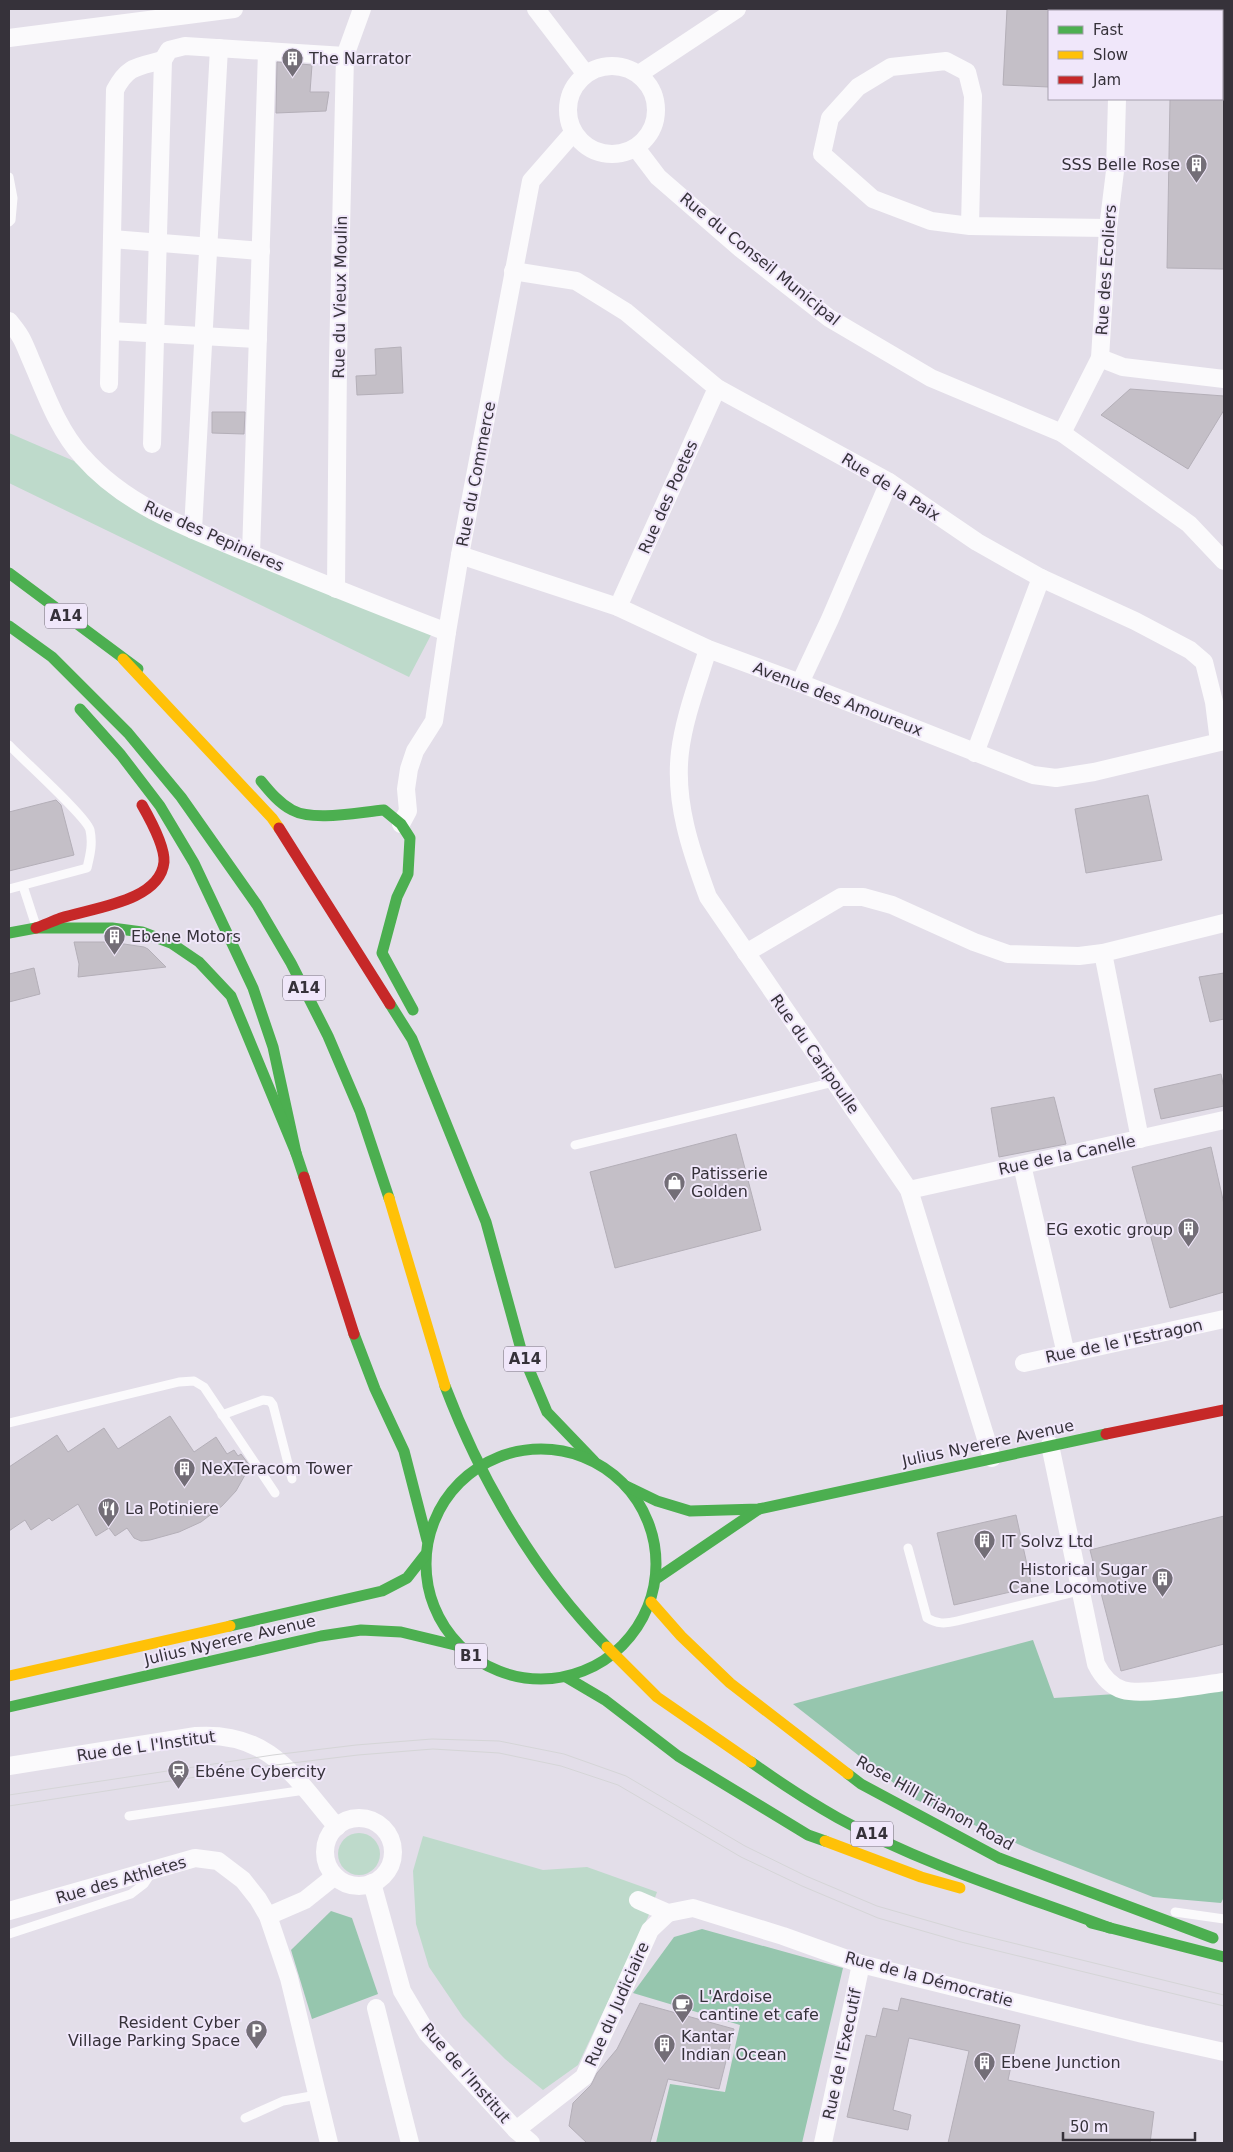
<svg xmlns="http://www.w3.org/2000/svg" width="1233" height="2152" font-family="'DejaVu Sans',sans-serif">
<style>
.green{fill:#bedacb}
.forest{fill:#96c6ae}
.building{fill:#c4bfc7;stroke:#b4afb8}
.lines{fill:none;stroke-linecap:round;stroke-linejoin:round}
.lane{stroke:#fbfafc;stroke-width:9}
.street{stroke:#fbfafc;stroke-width:18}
.fast{stroke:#4caf50;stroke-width:11}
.slow{stroke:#ffc107;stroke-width:11}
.jam{stroke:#c62828;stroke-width:11}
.tram{stroke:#d5d5d7;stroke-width:1}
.labels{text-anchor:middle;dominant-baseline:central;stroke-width:4;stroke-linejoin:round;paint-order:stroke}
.shield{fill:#f0e7fa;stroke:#6e6874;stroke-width:1}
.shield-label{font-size:15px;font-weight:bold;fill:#36323a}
.poi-label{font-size:16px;fill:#36323a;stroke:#f0e7fa;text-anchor:start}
.street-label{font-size:16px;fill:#36323a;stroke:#f0e7fa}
</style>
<rect width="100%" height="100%" fill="#e3dee9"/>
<g class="green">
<polygon points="9,433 74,461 109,493 149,519 431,635 409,677 9,483"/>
<circle cx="359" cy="1854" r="21"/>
<polygon points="423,1836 543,1870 587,1867 657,1892 648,1917 578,2065 543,2090 505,2059 463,2017 429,1967 416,1924 413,1871"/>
</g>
<g class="forest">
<polygon points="1033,1640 1054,1698 1224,1687 1224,1897 1221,1903 1153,1897 1034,1851 914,1799 793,1704"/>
<polygon points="331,1911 352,1918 378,1994 312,2019 291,1950"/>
<polygon points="702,1929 843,1968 802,2143 656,2143 670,2084 725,2092 740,2025 633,1993 674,1937"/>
</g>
<g class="building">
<polygon points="1007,9 1049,9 1049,87 1003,85"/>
<polygon points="277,62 312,65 310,92 329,92 326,111 276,113"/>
<polygon points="1170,99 1224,99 1224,269 1167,268"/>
<polygon points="401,347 403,393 357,395 356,376 376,375 375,349"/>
<polygon points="1130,389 1224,396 1224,410 1188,469 1101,415"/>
<polygon points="212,412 245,412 244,434 212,433"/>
<polygon points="1148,795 1162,860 1086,873 1075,809"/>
<polygon points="56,800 61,805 74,855 9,871 9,812"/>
<polygon points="74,942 111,942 144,947 148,949 166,967 78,977 79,964"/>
<polygon points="34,968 40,994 9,1002 9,974"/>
<polygon points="1224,973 1224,1019 1210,1022 1199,977"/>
<polygon points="1221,1074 1224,1088 1224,1106 1161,1119 1154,1089"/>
<polygon points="1054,1097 1066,1144 999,1157 991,1108"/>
<polygon points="736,1134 761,1230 615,1268 590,1172"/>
<polygon points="1211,1147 1224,1204 1224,1292 1170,1308 1132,1167"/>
<polygon points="170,1416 194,1452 216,1437 227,1454 234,1450 238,1456 241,1454 250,1466 236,1491 222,1506 201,1522 179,1532 150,1540 141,1541 134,1538 127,1528 115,1536 109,1528 96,1536 78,1504 52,1521 49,1518 31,1530 25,1520 9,1531 9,1467 57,1435 68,1452 104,1428 118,1449"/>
<polygon points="1016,1515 1032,1587 954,1605 937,1533"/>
<polygon points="1224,1516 1224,1644 1121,1671 1090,1550"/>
<polygon points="901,1998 1020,2025 1008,2080 1154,2112 1150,2143 948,2143 969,2051 909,2038 893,2110 911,2115 908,2130 847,2117 866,2035 876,2037 883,2008 898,2011"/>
<polygon points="640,2003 734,2029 719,2089 668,2079 650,2143 587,2143 569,2126 573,2103 591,2085 597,2073 617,2049"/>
</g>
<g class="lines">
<g class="lane">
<polyline points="9,177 13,198 11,220 9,222"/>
<path d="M 9,745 C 22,759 87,817 90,830 C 93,844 90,855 87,868 L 9,889"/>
<polyline points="23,886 36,926"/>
<polyline points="575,1145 834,1082"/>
<polyline points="222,1415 263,1400 270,1401 273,1405 292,1479"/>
<polyline points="9,1423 179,1382 194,1381 204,1387 275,1493"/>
<path d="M 908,1548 L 927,1618 C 937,1624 945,1624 957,1621 L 1079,1591"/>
<polyline points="129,1816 305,1790"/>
<polyline points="1175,1912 1224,1919"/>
<polyline points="9,1934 131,1894 144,1884 152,1872"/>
<polyline points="245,2118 283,2101 317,2095"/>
</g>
<g class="street">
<polyline points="536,9 585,73"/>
<polyline points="1110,9 1111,11"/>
<polyline points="9,38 234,9"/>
<circle cx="612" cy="110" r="44"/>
<polyline points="639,74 737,9"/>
<polyline points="636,148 658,177 741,249 829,318 931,378 1062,433 1189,524 1224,561"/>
<polyline points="970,226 973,96 967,72 946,61 891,67 858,87 830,118 822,154 873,199 931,221 970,226 1108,228"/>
<polyline points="112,239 261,251"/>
<polyline points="513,271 576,281 626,312 717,388 889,482 977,542 1041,578 1135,621 1190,650 1204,662 1214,702 1219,742"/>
<path d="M 9,321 C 23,338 23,341 31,360 C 45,392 58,430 82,456 C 128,509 198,532 261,558 C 322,583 384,608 447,632"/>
<polyline points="110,331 258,339"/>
<polyline points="1100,358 1123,367 1224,379"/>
<path d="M 109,384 L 115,90 C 128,65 138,67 163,60"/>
<polyline points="1062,433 1100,358 1108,228 1115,171 1117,99"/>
<polyline points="152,444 163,60 169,50 185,46 345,56"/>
<polyline points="193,530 219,48"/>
<polyline points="251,554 267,51"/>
<polyline points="460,555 618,607 708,649 800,683 1033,775 1056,778 1094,772 1224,741"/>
<polyline points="336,589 338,360 345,56 362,9"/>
<polyline points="618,607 717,388"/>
<path d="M 708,649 C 698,682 684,718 680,752 C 674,802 691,851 708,897 L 909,1190 L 992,1458"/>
<polyline points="800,683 830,619 889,482"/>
<polyline points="975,753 1041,578"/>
<polyline points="401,824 408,811 406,789 409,769 415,751 434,721 447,632 460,555 531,181 573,133"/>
<polyline points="746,953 841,897 863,897 892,905 974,942 1008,954 1079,956 1103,953 1224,923"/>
<polyline points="1103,953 1140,1139"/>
<polyline points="1022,1165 1066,1354"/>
<polyline points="909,1190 1224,1120"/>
<polyline points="1024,1363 1224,1319"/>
<path d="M 1050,1445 L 1096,1664 C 1102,1676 1110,1686 1123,1690 C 1143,1696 1201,1685 1224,1682"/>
<path d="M 9,1766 L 196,1736 C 270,1731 294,1777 337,1827"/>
<circle cx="359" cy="1852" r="34"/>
<polyline points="372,1883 402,1991 427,2033 516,2130 531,2143"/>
<polyline points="638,1900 668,1913 693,1908 783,1936 861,1964 1143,2034 1224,2052"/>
<polyline points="9,1911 195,1858 218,1861 243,1880 258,1899 268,1916 289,1978 329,2143"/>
<polyline points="268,1916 305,1900 335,1876"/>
<polyline points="376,2008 410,2143"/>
<polyline points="516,2130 584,2077 650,1930 668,1913"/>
<polyline points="823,2143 861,1964"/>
</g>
<g class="fast">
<polyline points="9,573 138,669"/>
<polyline points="9,626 52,657 128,733 181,797 257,905 291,963 328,1036 360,1111 389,1198"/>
<polyline points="80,709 121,755 160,806 194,863 253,988 273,1047 296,1153"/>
<path d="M 261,781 C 270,792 279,803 292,810 C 314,822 359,812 384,810 L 401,824 L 410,838 L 408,874 L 397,897 L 382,953 L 413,1010"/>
<polyline points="9,933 36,928 112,928 142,932 171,943 199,962 231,996 296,1153 304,1177"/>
<polyline points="390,1004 412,1039 486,1222 522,1353 547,1412 594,1461"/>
<polyline points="354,1334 375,1389 404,1451 427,1540"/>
<path d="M 445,1386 C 481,1481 536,1575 607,1647"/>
<circle cx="541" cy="1564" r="115"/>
<polyline points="626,1486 657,1501 690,1511 759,1509 1106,1434"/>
<polyline points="656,1579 759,1509"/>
<polyline points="230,1626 382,1591 407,1578 425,1555"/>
<polyline points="566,1677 605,1700 678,1756 808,1835 825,1841"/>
<polyline points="9,1707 321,1636 361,1630 401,1632 459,1646"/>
<path d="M 751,1762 C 779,1782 808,1801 838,1818 C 923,1865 1019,1894 1110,1928"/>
<polyline points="848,1774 861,1784 999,1858 1213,1938"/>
<polyline points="1091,1923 1224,1957"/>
</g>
<g class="slow">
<polyline points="123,659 272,818 279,828"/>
<polyline points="389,1198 445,1386"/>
<polyline points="651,1602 681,1636 730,1683 848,1774"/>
<polyline points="607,1647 657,1697 751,1762"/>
<polyline points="9,1676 230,1626"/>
<polyline points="825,1841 921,1877 960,1888"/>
</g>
<g class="jam">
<polyline points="279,828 390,1004"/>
<path d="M 36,928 C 44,925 53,921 61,918 C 91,908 160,902 164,862 C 165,846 150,819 142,805"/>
<polyline points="304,1177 354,1334"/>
<polyline points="1106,1434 1224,1410"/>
</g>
<g class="tram">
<polyline points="9,1795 273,1755 356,1745 432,1739 499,1741 564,1754 626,1776 745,1846 806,1876 877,1906 964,1931 1224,1995"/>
<polyline points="9,1806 267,1766 358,1755 433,1749 499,1753 561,1766 618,1785 741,1857 802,1886 878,1918 961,1942 1224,2006"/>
</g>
</g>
<defs>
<symbol id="building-pin" viewBox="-11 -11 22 30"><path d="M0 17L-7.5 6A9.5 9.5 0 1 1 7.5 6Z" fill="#736e77" stroke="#f0e7fa"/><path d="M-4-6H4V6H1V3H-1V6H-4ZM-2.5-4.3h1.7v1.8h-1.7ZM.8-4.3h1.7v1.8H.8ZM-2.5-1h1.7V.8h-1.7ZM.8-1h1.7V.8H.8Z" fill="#fff"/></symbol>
<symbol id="shop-pin" viewBox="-11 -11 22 30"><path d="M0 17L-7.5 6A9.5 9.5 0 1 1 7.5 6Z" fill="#736e77" stroke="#f0e7fa"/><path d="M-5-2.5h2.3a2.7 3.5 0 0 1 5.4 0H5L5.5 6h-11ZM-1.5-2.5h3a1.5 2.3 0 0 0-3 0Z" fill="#fff"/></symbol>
<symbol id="restaurant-pin" viewBox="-11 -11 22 30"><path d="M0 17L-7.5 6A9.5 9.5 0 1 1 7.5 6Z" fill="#736e77" stroke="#f0e7fa"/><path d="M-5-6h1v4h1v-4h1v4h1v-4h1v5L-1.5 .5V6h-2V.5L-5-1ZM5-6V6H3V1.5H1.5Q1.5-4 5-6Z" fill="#fff"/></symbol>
<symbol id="station-pin" viewBox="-11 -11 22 30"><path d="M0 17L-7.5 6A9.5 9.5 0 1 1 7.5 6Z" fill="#736e77" stroke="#f0e7fa"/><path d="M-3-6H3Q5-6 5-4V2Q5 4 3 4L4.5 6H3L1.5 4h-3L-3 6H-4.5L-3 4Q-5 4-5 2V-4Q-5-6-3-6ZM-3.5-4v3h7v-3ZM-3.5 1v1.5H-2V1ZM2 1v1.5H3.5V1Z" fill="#fff"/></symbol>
<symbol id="cafe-pin" viewBox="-11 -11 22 30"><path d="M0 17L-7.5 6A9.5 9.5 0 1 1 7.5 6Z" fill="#736e77" stroke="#f0e7fa"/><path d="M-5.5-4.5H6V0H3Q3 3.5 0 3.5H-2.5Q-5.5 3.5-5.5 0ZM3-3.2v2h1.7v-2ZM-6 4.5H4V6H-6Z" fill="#fff"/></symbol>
<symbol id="parking-pin" viewBox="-11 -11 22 30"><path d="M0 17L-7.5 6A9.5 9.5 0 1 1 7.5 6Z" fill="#736e77" stroke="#f0e7fa"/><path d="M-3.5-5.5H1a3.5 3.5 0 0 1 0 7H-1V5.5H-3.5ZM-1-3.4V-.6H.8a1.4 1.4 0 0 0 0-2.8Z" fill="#fff"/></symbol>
</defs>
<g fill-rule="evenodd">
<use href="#building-pin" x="280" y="46" width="25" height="34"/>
<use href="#building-pin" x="1184" y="152" width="25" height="34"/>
<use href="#building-pin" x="102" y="924" width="25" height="34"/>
<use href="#shop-pin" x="662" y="1170" width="25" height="34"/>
<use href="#building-pin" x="1176" y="1216" width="25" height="34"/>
<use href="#building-pin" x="172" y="1456" width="25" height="34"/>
<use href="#restaurant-pin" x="96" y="1496" width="25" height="34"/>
<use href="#building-pin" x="972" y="1528" width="25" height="34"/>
<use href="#building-pin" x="1150" y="1566" width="25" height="34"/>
<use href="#station-pin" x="166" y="1758" width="25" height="34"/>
<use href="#cafe-pin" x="670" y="1992" width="25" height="34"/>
<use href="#parking-pin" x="244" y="2018" width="25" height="34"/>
<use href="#building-pin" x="652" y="2032" width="25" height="34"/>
<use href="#building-pin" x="972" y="2050" width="25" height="34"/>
</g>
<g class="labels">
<g class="shield">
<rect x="45" y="603.5" width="42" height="25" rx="4"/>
<rect x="283" y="975.5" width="42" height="25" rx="4"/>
<rect x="504" y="1346.5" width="42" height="25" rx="4"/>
<rect x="455" y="1643.5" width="32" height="25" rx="4"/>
<rect x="851" y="1821.5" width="42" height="25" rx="4"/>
</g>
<g class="shield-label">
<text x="66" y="616">A14</text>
<text x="304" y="988">A14</text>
<text x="525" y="1359">A14</text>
<text x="471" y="1656">B1</text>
<text x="872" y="1834">A14</text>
</g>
<g class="poi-label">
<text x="309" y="58">The Narrator</text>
<text x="1180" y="164" text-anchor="end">SSS Belle Rose</text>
<text x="131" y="936">Ebene Motors</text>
<text x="691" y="1173">Patisserie<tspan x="691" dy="18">Golden</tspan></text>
<text x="1173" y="1229" text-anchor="end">EG exotic group</text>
<text x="201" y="1468">NeXTeracom Tower</text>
<text x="125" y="1508">La Potiniere</text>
<text x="1001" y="1541">IT Solvz Ltd</text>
<text x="1147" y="1569" text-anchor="end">Historical Sugar<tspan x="1147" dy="18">Cane Locomotive</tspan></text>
<text x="195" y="1771">Ebéne Cybercity</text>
<text x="699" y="1996">L'Ardoise<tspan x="699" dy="18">cantine et cafe</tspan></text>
<text x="240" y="2022" text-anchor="end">Resident Cyber<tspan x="240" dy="18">Village Parking Space</tspan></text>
<text x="681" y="2036">Kantar<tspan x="681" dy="18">Indian Ocean</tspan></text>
<text x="1001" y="2062">Ebene Junction</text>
</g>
<g class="street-label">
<text transform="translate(760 259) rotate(39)">Rue du Conseil Municipal</text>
<text transform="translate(1106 270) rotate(-86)">Rue des Ecoliers</text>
<text transform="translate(340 297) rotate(-89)">Rue du Vieux Moulin</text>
<text transform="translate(476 474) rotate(-79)">Rue du Commerce</text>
<text transform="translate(891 487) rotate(32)">Rue de la Paix</text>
<text transform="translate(668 497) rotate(-66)">Rue des Poetes</text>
<text transform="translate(214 536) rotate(24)">Rue des Pepinieres</text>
<text transform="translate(838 699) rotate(21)">Avenue des Amoureux</text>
<text transform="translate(815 1054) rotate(55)">Rue du Caripoulle</text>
<text transform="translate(1067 1155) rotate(-12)">Rue de la Canelle</text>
<text transform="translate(1124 1341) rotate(-12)">Rue de le I'Estragon</text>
<text transform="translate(988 1443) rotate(-12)">Julius Nyerere Avenue</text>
<text transform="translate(230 1640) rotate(-13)">Julius Nyerere Avenue</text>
<text transform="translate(146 1746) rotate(-8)">Rue de L l'Institut</text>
<text transform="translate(935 1803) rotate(29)">Rose Hill Trianon Road</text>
<text transform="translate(121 1880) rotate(-16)">Rue des Athletes</text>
<text transform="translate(929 1979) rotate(15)">Rue de la Démocratie</text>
<text transform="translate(617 2004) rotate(-66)">Rue du Judiciaire</text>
<text transform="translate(842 2054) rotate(-78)">Rue de l'Executif</text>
<text transform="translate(466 2073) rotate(49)">Rue de l'Institut</text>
</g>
</g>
<rect width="1233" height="2152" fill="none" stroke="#36323a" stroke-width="20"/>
<rect x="1048" y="10" width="175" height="90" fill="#f0e7fa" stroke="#a69fad"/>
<rect x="1058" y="26" width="25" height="8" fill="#4caf50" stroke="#a69fad"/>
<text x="1093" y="35" font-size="15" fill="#36323a">Fast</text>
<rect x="1058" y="51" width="25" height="8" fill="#ffc107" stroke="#a69fad"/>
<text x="1093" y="60" font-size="15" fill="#36323a">Slow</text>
<rect x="1058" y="76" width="25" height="8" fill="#c62828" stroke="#a69fad"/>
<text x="1093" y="85" font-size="15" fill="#36323a">Jam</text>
<path d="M1063 2132v8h132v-8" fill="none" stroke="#36323a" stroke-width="2.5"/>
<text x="1070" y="2132" font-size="15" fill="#36323a" stroke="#f0e7fa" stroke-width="4" paint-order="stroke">50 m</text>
</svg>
